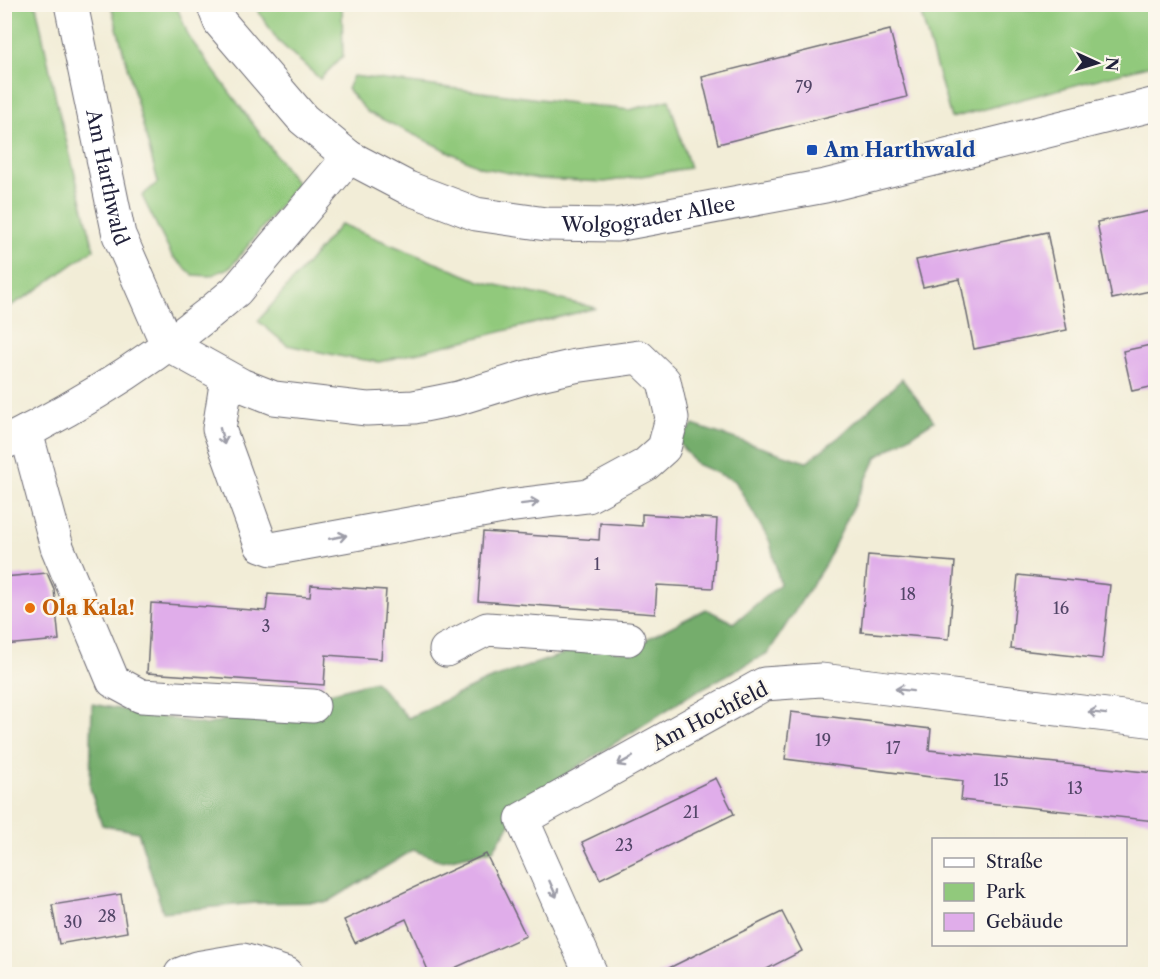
<svg xmlns="http://www.w3.org/2000/svg" width="1160" height="979" font-family="'Libre Caslon Text',serif">
<style>
.green{fill:#91c97c;stroke:#5a765c;stroke-width:1.5}
.forest{fill:#74ad6c;stroke:#4b6854;stroke-width:1.5}
.building{fill:#e0adea}
.lines{fill:none;stroke-linecap:round;stroke-linejoin:round}
.minor-casing{stroke:#6b6972;stroke-width:35}
.major-casing{stroke:#6b6972;stroke-width:35}
.minor{stroke:#fff;stroke-width:33}
.major{stroke:#fff;stroke-width:33}
.oneway{stroke:#9c9ca7}
.transit-dot{fill:#1a4fb4;stroke:#fbf7ec;stroke-width:2}
.food-dot{fill:#e8710a;stroke:#fbf7ec;stroke-width:2}
.labels{text-anchor:middle;dominant-baseline:central;stroke-width:5;stroke-linejoin:round;paint-order:stroke}
.number-label{font-size:16px;fill:#524567}
.transit-label{font-size:20px;font-weight:bold;fill:#164399;stroke:#fbf7ec;text-anchor:start}
.street-label{font-size:20px;fill:#22223b;stroke:#fbf7ec}
.food-label{font-size:20px;font-weight:bold;fill:#c56008;stroke:#fbf7ec;text-anchor:start}
</style>
<rect width="100%" height="100%" fill="#fbf7ec"/>
<filter id="ink" filterUnits="userSpaceOnUse"><feTurbulence type="fractalNoise" baseFrequency=".0167" numOctaves="2"/><feDisplacementMap in="SourceGraphic" scale="12" xChannelSelector="R" yChannelSelector="G"/><feConvolveMatrix kernelMatrix="1 2 1 2 8 2 1 2 1" color-interpolation-filters="sRGB"/></filter>
<filter id="wash" filterUnits="userSpaceOnUse"><feTurbulence type="fractalNoise" baseFrequency=".008" numOctaves="4" result="noise"/><feDisplacementMap in="SourceGraphic" scale="24" xChannelSelector="R" yChannelSelector="G"/><feGaussianBlur stdDeviation="1.35" result="paint"/><feColorMatrix in="noise" values="0 0 0 0 0 0 0 0 0 0 0 0 0 0 0 0 0 1.4 0 .05"/><feComposite in="paint" operator="in"/></filter>
<g filter="url(#wash)">
<rect width="100%" height="100%" fill="#f2edd7"/>
<g class="green">
<polygon points="5,4 36,5 57,104 94,249 31,294 5,309"/>
<polygon points="111,5 176,5 189,37 297,184 231,267 210,276 193,275 172,256 142,196 158,182"/>
<polygon points="254,5 342,5 343,56 320,79 278,41"/>
<polygon points="1109,5 1155,5 1155,64 951,118 921,14"/>
<polygon points="353,76 629,110 669,100 690,168 605,182 538,179 480,167 367,112 347,89"/>
<polygon points="341,224 480,281 596,308 379,362 344,357 287,345 258,321"/>
</g>
<polygon class="forest" points="902,379 934,421 877,457 826,563 768,653 690,695 526,800 493,850 442,861 413,850 328,902 255,903 163,912 138,832 102,825 90,788 92,704 206,725 375,681 408,718 485,681 589,645 621,652 706,609 734,623 780,584 770,542 735,481 696,464 678,442 693,425 806,462 839,437"/>
<g id="blocks">
<g class="building">
<polygon points="890,30 907,97 718,144 702,77"/>
<polygon points="1155,210 1155,290 1112,299 1097,222"/>
<polygon points="1047,232 1067,330 974,349 960,279 923,287 916,260"/>
<polygon points="1155,344 1155,386 1132,391 1123,351"/>
<polygon points="642,514 717,519 713,588 657,585 655,614 478,601 483,532 599,540 600,523 642,526"/>
<polygon points="868,555 955,562 949,639 861,632"/>
<polygon points="47,573 54,589 59,640 4,645 4,577"/>
<polygon points="1018,575 1110,585 1102,659 1011,649"/>
<polygon points="311,585 386,590 381,659 326,655 324,685 147,673 151,603 266,611 268,594 310,597"/>
<polygon points="791,712 931,729 929,750 1155,773 1155,821 961,800 963,781 785,759"/>
<polygon points="716,778 734,814 600,879 582,842"/>
<polygon points="486,854 526,936 439,975 430,975 406,919 355,943 344,920"/>
<polygon points="121,894 127,932 59,944 52,905"/>
<polygon points="782,912 802,951 755,975 655,975"/>
</g>
</g>
</g>
<g filter="url(#ink)">
<use href="#blocks" fill-opacity="0" stroke="#6b6972" stroke-width="1.5"/>
<g class="lines">
<defs>
<g id="minor">
<path id="s1" d="M 71,4 L 119,235 L 167,344 L 241,385 L 274,398 L 367,409 L 414,407 L 459,398 L 527,377 L 575,366 L 639,357 L 664,381 L 672,418 L 664,448 L 645,465 L 588,496 L 508,506 L 272,549 L 261,545 L 219,429 L 227,378"/>
<polyline points="26,432 57,547 113,681 141,696 313,706"/>
<path d="M 6,442 C 88,402 167,350 236,291 L 349,157"/>
<polyline points="446,650 487,629 628,639"/>
<polyline points="181,974 196,968 243,960 287,974"/>
<polyline points="591,974 522,819 764,684 821,680 1156,721"/>
</g>
<g id="major">
<path id="s2" d="M 213,4 L 220,22 L 303,119 L 349,157 L 408,188 L 476,214 L 546,224 L 616,225 L 825,186 L 1156,104"/>
</g>
</defs>
<use href="#minor" class="minor-casing"/>
<use href="#major" class="major-casing"/>
<use href="#minor" class="minor"/>
<use href="#major" class="major"/>
</g>
<defs><path id="oneway-shaft" d="M-6 0H5M1.5-3L5.5 0L1.5 3" fill="none" stroke-width="1.6" stroke-linecap="round" stroke-linejoin="round" transform="scale(1.5)"/></defs>
<g class="oneway">
<use href="#oneway-shaft" transform="translate(222 436) rotate(75)"/>
<use href="#oneway-shaft" transform="translate(530 503) rotate(-7)"/>
<use href="#oneway-shaft" transform="translate(338 537) rotate(-11)"/>
<use href="#oneway-shaft" transform="translate(904 690) rotate(-173)"/>
<use href="#oneway-shaft" transform="translate(1097 713) rotate(-173)"/>
<use href="#oneway-shaft" transform="translate(625 761) rotate(151)"/>
<use href="#oneway-shaft" transform="translate(553 889) rotate(66)"/>
</g>
</g>
<rect class="transit-dot" x="806" y="144" width="12" height="12" rx="3"/>
<circle class="food-dot" cx="30" cy="608" r="6"/>
<g class="labels">
<g class="number-label">
<text x="804" y="87">79</text>
<text x="597" y="564">1</text>
<text x="908" y="594">18</text>
<text x="1061" y="608">16</text>
<text x="266" y="626">3</text>
<text x="823" y="740">19</text>
<text x="893" y="748">17</text>
<text x="1001" y="780">15</text>
<text x="1075" y="788">13</text>
<text x="691" y="812">21</text>
<text x="624" y="845">23</text>
<text x="107" y="916">28</text>
<text x="73" y="922">30</text>
</g>
<g class="transit-label">
<text x="824" y="150">Am Harthwald</text>
</g>
<g class="street-label">
<text stroke="none"><textPath href="#s1" startOffset="177">Am Harthwald</textPath></text>
<text stroke="none"><textPath href="#s2" startOffset="520">Wolgograder Allee</textPath></text>
<text transform="translate(710 716) rotate(-27)">Am Hochfeld</text>
</g>
<g class="food-label">
<text x="42" y="608">Ola Kala!</text>
</g>
</g>
<rect width="1160" height="979" fill="none" stroke="#fbf7ec" stroke-width="24"/>
<rect x="932" y="838" width="195" height="108" fill="#fbf7ec" stroke="#a4a2a5" stroke-width="1.5"/>
<rect x="944" y="858" width="30" height="9" fill="#ffffff" stroke="#a4a2a5" stroke-width="1.5"/>
<text x="986" y="868" font-size="18" fill="#22223b">Straße</text>
<rect x="944" y="883" width="30" height="18" fill="#91c97c" stroke="#a4a2a5" stroke-width="1.5"/>
<text x="986" y="898" font-size="18" fill="#22223b">Park</text>
<rect x="944" y="913" width="30" height="18" fill="#e0adea" stroke="#a4a2a5" stroke-width="1.5"/>
<text x="986" y="928" font-size="18" fill="#22223b">Gebäude</text>
<g transform="translate(1097 63) rotate(94)" stroke="#fbf7ec" stroke-width="4.5" paint-order="stroke">
<path d="M0-4.5L10 22L0 15L-10 22Z" fill="#22223b"/>
<text y="-9" font-size="16" font-weight="bold" text-anchor="middle" fill="#22223b">N</text>
</g>
</svg>
